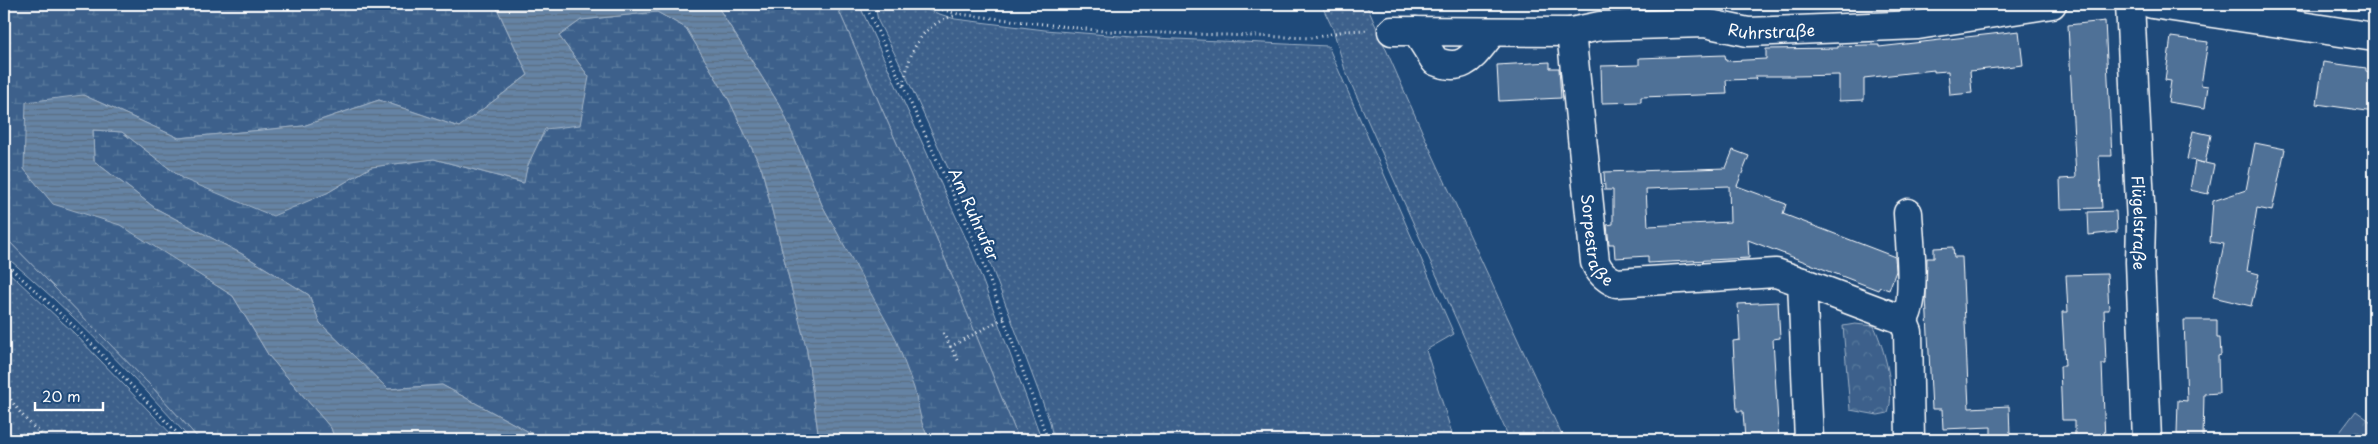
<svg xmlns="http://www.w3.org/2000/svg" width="2378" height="444" font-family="'Playpen Sans',sans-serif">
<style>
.grass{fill:url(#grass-dots);stroke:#9eb0c5}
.wetland{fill:url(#wetland-marsh);stroke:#9eb0c5}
.park{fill:url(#park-crowns);stroke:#9eb0c5}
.water{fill:url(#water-rules);stroke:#a3b5c8}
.building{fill:#507197;stroke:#fff;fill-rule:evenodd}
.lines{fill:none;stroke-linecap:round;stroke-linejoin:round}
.minor-casing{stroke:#fff;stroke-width:31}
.path{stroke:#fff;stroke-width:3;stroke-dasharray:1 4;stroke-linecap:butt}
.minor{stroke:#1f4a7a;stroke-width:28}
.labels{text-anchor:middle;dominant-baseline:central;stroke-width:4.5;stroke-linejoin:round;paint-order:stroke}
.street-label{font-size:16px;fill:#fff;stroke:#1f4a7a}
</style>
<defs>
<pattern id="grass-dots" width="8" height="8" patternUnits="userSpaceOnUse" patternTransform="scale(1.25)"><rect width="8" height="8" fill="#3c618b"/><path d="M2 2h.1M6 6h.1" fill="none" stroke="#59799c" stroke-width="1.8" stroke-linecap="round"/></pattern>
<pattern id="wetland-marsh" width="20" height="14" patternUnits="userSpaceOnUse" patternTransform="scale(1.25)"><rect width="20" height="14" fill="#3c618b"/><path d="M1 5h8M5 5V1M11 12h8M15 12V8" fill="none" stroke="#59799c"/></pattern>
<pattern id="park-crowns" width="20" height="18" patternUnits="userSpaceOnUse" patternTransform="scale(1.25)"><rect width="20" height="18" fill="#3c618b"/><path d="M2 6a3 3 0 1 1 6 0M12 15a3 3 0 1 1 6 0" fill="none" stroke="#59799c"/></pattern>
<pattern id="water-rules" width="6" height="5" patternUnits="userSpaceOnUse" patternTransform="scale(1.25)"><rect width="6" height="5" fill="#6583a4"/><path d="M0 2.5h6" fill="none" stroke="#5b6d81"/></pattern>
</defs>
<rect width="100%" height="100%" fill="#1f4a7a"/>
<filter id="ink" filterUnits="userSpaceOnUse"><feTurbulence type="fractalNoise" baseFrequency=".02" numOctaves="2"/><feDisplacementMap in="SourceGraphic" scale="10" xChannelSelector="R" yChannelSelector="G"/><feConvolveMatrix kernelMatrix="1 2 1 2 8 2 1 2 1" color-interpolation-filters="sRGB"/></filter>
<g filter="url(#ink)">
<g class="grass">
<polygon points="836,4 859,4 972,252 1042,440 1019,440 909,171"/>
<polygon points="879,4 909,4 955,19 1045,30 1133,37 1328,46 1454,334 1426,350 1454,440 1053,440 1050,422 984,247 907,78 878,21 876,10"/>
<polygon points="1321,4 1366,4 1425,138 1564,440 1510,440 1345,70 1333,29"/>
<path d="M 4,236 L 153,388 L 200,440 L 191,440 C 133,375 71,311 4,255 Z"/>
<polygon points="4,268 74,333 177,440 4,440"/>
</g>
<g class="wetland">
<polygon points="4,4 495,4 528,75 459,127 379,100 303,126 179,138 83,95 24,169 53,203 120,224 233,296 269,356 331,428 335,440 200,440 153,388 4,236"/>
<polygon points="716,4 836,4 909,171 1019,440 929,440 856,268 822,205 782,109"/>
<path d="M 657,12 L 686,28 L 729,100 L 762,170 L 807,351 L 819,440 L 544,440 L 442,385 L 388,389 L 320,323 L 309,295 L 242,254 L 155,208 L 94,161 L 93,130 L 122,132 L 183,179 L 327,193 L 371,167 L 434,159 L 523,183 C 532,140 561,110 589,77 L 559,36 L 581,20 Z"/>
</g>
<g class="park">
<path d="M 1855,324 L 1874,326 C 1884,348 1896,390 1888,413 L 1878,415 L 1850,410 L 1843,326 Z"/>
<polygon points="2356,411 2374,424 2374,440 2334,440"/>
</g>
<polygon class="water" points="495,4 716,4 782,109 822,205 895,337 914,388 922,423 929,440 819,440 807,351 762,170 729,100 686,28 657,12 581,20 559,36 589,77 580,125 545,129 527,167 524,183 434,159 371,167 327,193 273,216 183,179 122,132 93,130 94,161 155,208 242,254 309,295 320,323 388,389 442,385 544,440 335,440 331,428 269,356 233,296 120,225 53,204 24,169 26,102 83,95 179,138 303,126 379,100 459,127 528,75"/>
<g class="building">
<polygon points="2105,21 2112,156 2099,156 2102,208 2061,209 2060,179 2076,178 2068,25"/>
<polygon points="2019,31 2023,65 1970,71 1972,93 1950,95 1948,71 1934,72 1934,70 1864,78 1864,100 1839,101 1839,75 1795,76 1755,76 1756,79 1726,80 1727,94 1641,97 1641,102 1602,103 1601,66 1639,65 1639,58 1725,55 1726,61 1766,59 1766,49 1838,48 1838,46 1865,45 1879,45 1879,47"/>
<polygon points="2171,37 2208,42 2201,85 2208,86 2205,108 2168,102 2171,81 2165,80"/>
<polygon points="1550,62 1550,68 1559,68 1561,98 1499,101 1497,65"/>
<polygon points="2323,62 2366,68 2366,71 2374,73 2374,112 2317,104"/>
<polygon points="2193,131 2211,135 2205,163 2214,165 2208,194 2190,190 2195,161 2204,163 2187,159"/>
<polygon points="2255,143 2285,149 2272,211 2257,208 2247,271 2259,274 2251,306 2213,297 2224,244 2210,242 2213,201 2246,190"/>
<path d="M 1733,150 L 1749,156 L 1737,186 L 1786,204 L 1783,214 L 1895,257 L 1896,271 L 1889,290 L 1880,287 L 1878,290 L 1748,240 L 1749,258 L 1648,263 L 1648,256 L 1615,258 L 1614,244 L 1609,244 L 1607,225 L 1613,224 L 1613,190 L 1605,190 L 1604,172 L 1726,168 ZM 1729,186 L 1730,222 L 1648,226 L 1646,189 Z"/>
<polygon points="2116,211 2117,232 2089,235 2088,212"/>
<polygon points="1953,247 1954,257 1962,257 1969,408 2009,406 2010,436 1991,437 1991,427 1943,429 1942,409 1932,409 1926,297 1927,258 1934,258 1934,248"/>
<polygon points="2107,274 2109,310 2104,310 2106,364 2102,364 2105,440 2075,440 2075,420 2062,420 2060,366 2065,366 2062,312 2068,312 2066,275"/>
<polygon points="1778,302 1780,338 1773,339 1779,440 1745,440 1743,411 1737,411 1735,378 1733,341 1740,340 1738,304"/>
<polygon points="2184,320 2217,320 2217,338 2220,338 2221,355 2218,356 2219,393 2204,394 2203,439 2189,440 2189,434 2177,434 2178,400 2187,401"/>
</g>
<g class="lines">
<defs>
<g id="minor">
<path id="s1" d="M 2130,4 L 2141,223 L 2140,262 L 2147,440"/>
<polyline points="2152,4 2374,37"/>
<path id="s2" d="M 1392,31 L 1571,32 L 1600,26 L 1705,23 L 1748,32 L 1918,25 L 2052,4"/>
<path d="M 1416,31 L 1435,61 C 1466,74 1474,53 1492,33"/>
<path id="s3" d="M 1571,32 L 1595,262 C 1599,272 1605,278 1616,283 L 1776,273 L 1802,282 L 1809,440"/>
<polyline points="1802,282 1903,320 1908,332 1910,440"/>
<path d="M 1903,320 C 1918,305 1909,235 1908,213"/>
</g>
</defs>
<use href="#minor" class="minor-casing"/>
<g class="path">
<polyline points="865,4 979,251 1048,440"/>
<polyline points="923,4 958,14 1103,31 1313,38 1344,31 1369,30"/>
<path d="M 904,85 C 909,50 921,24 957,15"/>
<polyline points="4,262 78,330 184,440"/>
<polyline points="943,333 959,362"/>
<polyline points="950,347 1004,318"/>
<path d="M 4,386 C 12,407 31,425 47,440"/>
</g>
<use href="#minor" class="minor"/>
</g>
</g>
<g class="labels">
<g class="street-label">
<text stroke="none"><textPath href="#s2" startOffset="381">Ruhrstraße</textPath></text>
<text transform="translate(975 214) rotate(66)">Am Ruhrufer</text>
<text stroke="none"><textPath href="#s1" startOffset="219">Flügelstraße</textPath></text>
<text stroke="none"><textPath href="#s3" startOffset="210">Sorpestraße</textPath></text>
</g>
</g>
<rect width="2378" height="444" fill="none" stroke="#1f4a7a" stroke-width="20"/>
<rect x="10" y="10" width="2358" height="424" fill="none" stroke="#fff" stroke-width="2" filter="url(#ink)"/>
<path d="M35 402v8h68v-8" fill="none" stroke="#ffffff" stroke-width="2.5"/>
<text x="42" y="402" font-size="15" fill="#ffffff" stroke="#1f4a7a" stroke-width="4" paint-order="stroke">20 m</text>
</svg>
